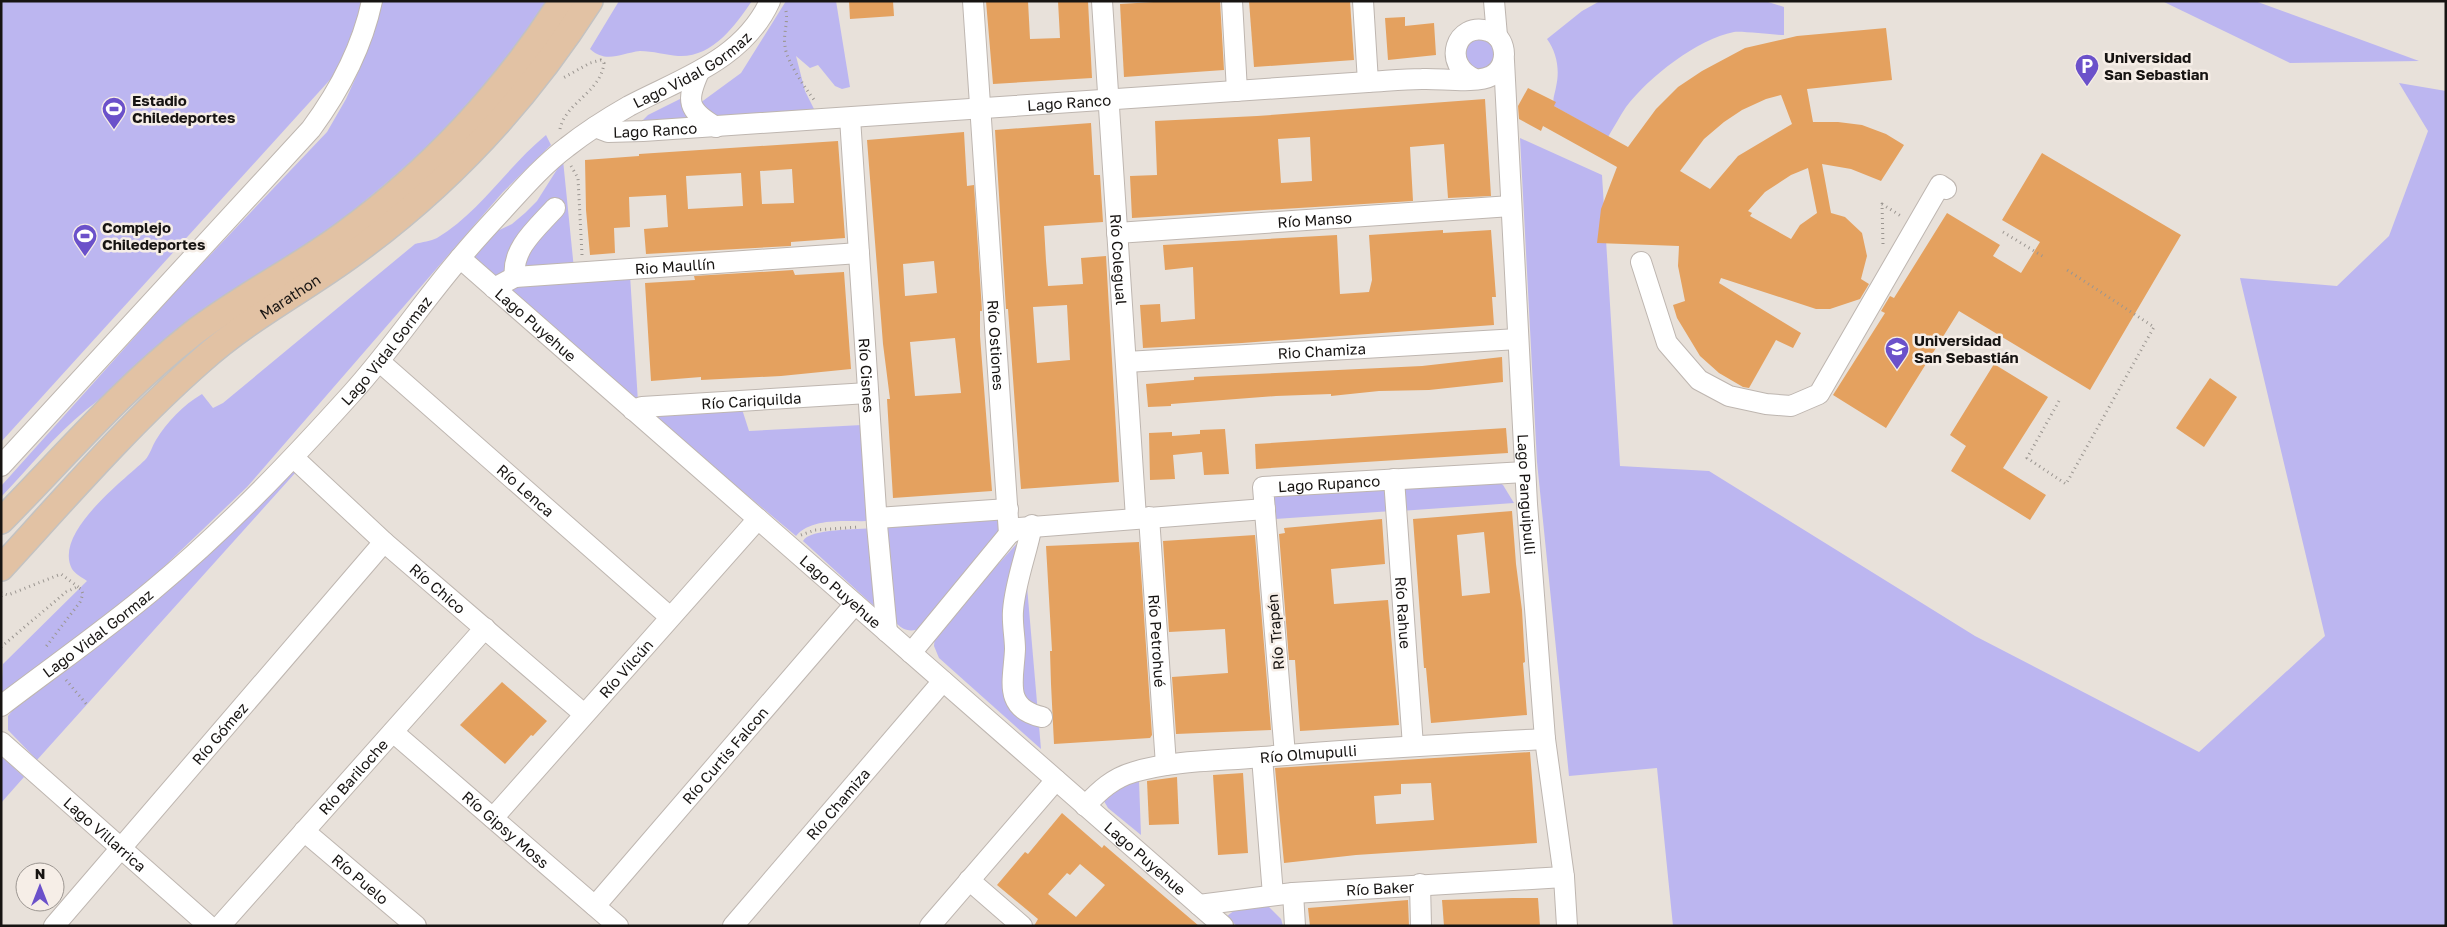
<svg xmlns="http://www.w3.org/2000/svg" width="2447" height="927" font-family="'Golos Text',sans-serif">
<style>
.green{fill:#bcb6f0}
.building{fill:#e4a15f;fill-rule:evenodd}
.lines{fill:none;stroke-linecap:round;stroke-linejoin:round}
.minor-casing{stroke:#beb6b0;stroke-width:22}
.major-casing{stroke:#c3c2c1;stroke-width:28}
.path{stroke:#9b9691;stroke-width:3;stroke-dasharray:1 4;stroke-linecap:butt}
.minor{stroke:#fff;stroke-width:20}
.major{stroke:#e2c2a4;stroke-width:25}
.labels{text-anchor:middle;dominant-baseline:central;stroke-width:5;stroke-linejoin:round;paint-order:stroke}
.poi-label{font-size:15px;font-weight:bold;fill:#171412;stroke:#f6eee7;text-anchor:start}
.street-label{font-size:15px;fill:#171412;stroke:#f6eee7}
</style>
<rect width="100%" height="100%" fill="#e8e1da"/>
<g class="green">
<polygon points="1,1 364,1 337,72 1,442"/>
<path d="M 379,1 L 547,1 C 433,184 249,279 86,410 C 55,435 29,468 1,497 L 2,485 L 175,292 L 327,132 L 346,99 L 360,68 Z"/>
<path d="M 619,1 L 752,1 C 735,26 712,58 678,56 C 666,55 653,51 640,51 C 622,53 606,64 590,49 Z"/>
<polygon points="786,1 836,1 850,87 842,89 835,86 818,65 810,68 796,56 805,91 815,111 710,119 700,103 741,73"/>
<path d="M 1600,1 L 1765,1 L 1784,7 L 1784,35 C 1772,35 1743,31 1734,32 C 1697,39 1649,77 1626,107 C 1620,116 1614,127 1608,137 L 1554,106 C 1552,99 1555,94 1556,87 C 1560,70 1557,53 1547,39 L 1582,11 Z"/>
<polygon points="2162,1 2255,1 2419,61 2290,63"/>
<polygon points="1480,37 1494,44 1495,62 1482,72 1467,66 1464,48 1469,41"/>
<polygon points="2399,83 2446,91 2446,926 1673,926 1657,768 1569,776 1537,462 1520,138 1602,175 1620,466 1709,471 1975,636 2199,752 2325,636 2240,278 2337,286 2389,236 2428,131"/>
<polygon points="684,97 691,119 639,124 648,115"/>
<path d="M 546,135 L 551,145 L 503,192 L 247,487 L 148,582 L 104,620 L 1,693 L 3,664 L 87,581 C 83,578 75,574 72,569 C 53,533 123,481 145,460 C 150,455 152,446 156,440 C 167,422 183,405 202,394 L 213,408 L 223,403 L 415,244 C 422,242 431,241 437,238 C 480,212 508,166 546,135 Z"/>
<polygon points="563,160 575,279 630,275 638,402 460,258 493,233 512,224 525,213 537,201"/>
<path d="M 741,406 L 749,431 L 862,425 L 870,521 C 847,522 812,517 796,536 L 660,422 L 658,417 L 661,413 Z"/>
<polygon points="294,469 296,472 37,760 8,730 8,716 12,711 120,629"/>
<polygon points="1497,481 1503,485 1514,503 1400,511 1401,484"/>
<polygon points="1385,485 1392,511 1275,519 1271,505 1275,492"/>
<path d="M 990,513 L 999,520 L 1002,527 L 922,628 C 910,633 901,630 894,620 L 884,529 L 889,524 Z"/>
<path d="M 874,528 L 878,606 L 874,606 L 803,541 C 810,528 858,530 874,528 Z"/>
<polygon points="1021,539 1023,540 1041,749 939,658 934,646 935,634"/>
<polygon points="1,756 24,777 1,803"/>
<polygon points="1139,781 1141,835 1108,808 1104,801 1125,783"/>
<polygon points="1268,906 1281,919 1283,926 1237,926 1226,917 1236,909"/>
</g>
<g class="building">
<polygon points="849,1 893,1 894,16 850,19"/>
<polygon points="986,1 1028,1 1030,39 1060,38 1058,1 1088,1 1092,78 993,84"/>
<polygon points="1170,1 1220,1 1224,70 1124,77 1120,4"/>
<polygon points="1249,1 1350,1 1354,60 1254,67"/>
<polygon points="1405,17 1405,26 1434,23 1436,55 1388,60 1385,18"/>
<path d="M 1886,28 L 1892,80 L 1807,89 L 1813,122 L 1838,122 L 1862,125 L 1886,134 L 1904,145 L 1881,181 L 1851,169 L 1822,164 L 1831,213 L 1845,217 L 1862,233 L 1867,256 L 1861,279 L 1869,284 L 1860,299 L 1830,309 L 1816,309 L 1721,278 L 1719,283 L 1801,333 L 1793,348 L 1776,340 L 1749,388 L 1743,387 L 1719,373 L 1700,356 L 1677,318 L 1673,305 L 1685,301 L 1678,266 L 1679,246 L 1597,243 L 1601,209 L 1617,167 L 1543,126 L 1541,131 L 1519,119 L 1518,106 L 1528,88 L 1556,102 L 1554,106 L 1628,147 L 1656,109 L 1678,87 L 1702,71 L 1745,48 L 1797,36 ZM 1781,95 L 1792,124 L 1738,156 L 1710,189 L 1680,171 L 1704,139 L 1724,122 L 1742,110 L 1766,99 ZM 1808,168 L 1817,213 L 1800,225 L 1791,239 L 1750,216 L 1752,213 L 1748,211 L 1765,192 L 1791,175 Z"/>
<path d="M 1485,99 L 1491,196 L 1448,198 L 1444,144 L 1410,147 L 1413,201 L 1132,218 L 1130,176 L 1157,175 L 1155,121 L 1257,116 ZM 1310,137 L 1312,181 L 1281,183 L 1278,139 Z"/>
<path d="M 1091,123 L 1094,175 L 1100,175 L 1103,222 L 1044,226 L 1046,261 L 1048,286 L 1083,284 L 1081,258 L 1106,256 L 1119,482 L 1021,489 L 1008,309 L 1006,309 L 995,130 ZM 1067,305 L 1070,360 L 1037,363 L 1033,307 Z"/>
<path d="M 964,132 L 967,186 L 974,185 L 982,311 L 980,311 L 980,336 L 992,491 L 893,498 L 887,399 L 890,399 L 883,344 L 867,140 ZM 934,261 L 937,293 L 905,296 L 903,264 ZM 955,338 L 961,393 L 915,396 L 910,342 Z"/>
<path d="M 838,141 L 845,238 L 791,242 L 791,246 L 646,254 L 644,229 L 668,227 L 666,195 L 629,197 L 630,227 L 614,228 L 615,253 L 590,255 L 586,210 L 585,160 L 639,156 L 639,154 ZM 792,169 L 794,203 L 762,204 L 760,171 ZM 741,173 L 743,206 L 688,209 L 686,176 Z"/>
<polygon points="2042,153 2181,235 2090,390 1959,311 1886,428 1833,395 1885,313 1881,311 1890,296 1894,298 1947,213 2000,245 1993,256 2021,273 2040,242 2002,220"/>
<polygon points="1443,230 1443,233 1491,230 1496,297 1492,297 1494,325 1242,343 1143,348 1140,305 1160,304 1161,322 1195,319 1193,267 1165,270 1163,245 1337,235 1340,294 1369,292 1372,280 1369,235"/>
<polygon points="793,270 795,275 844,272 851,369 781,376 701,380 701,377 651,381 645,283 695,280 694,276"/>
<polygon points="1502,357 1503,382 1429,390 1379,391 1331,396 1331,394 1276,396 1171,404 1171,406 1148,407 1146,384 1194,380 1194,377 1213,376 1422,366"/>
<polygon points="1994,364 2048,397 2003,468 2046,495 2030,520 1951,471 1966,446 1950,435"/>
<polygon points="2210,378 2237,397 2204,447 2176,428"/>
<polygon points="1506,428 1508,453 1256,469 1255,444"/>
<polygon points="1225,429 1229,474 1204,475 1202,452 1173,455 1175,479 1150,480 1149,433 1172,432 1172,436 1200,434 1200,430"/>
<path d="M 1512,511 L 1516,564 L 1522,610 L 1525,662 L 1523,663 L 1527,715 L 1431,723 L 1426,668 L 1424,668 L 1413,519 ZM 1484,532 L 1490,593 L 1462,596 L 1457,535 Z"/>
<polygon points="1382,519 1385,564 1331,569 1334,604 1388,600 1399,725 1300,731 1295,660 1289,660 1279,534 1285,533 1284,528"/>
<polygon points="1255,535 1271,730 1176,734 1172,677 1228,673 1225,629 1169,632 1163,541"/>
<polygon points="1139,542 1152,735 1150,738 1054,744 1051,684 1050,651 1052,651 1046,546"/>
<polygon points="502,682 547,721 533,736 531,735 505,764 460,725"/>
<path d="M 1530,752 L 1537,843 L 1356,855 L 1284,863 L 1275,768 ZM 1431,783 L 1434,820 L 1376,824 L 1374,796 L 1401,794 L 1401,784 Z"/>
<polygon points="1243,773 1248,853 1218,855 1213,775"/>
<polygon points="1177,777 1179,824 1149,825 1147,781"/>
<path d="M 1062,813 L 1102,848 L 1104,845 L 1199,926 L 1034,926 L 1038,919 L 997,885 L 1025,852 L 1028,854 ZM 1080,864 L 1105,885 L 1076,917 L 1048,894 L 1067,873 L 1070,875 Z"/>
<polygon points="1513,898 1538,898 1540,926 1444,926 1442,900"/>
<polygon points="1408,900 1409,926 1310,926 1308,908"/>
</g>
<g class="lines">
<defs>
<g id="minor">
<path id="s1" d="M 973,1 L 1009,534"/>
<path id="s2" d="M 1102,1 L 1136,518"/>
<polyline points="1232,1 1237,91"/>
<polyline points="1363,1 1368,82"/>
<polyline points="1494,1 1497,36"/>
<path id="s3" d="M 1504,61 L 1527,504 L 1545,739 L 1564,877 L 1567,926"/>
<path d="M 699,72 C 686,101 687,110 716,127"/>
<path id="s4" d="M 850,118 L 877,525 L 887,632"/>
<path id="s5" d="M 595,127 L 608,132 L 643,131 L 1368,82 C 1386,81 1404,79 1422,79 C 1440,78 1476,84 1491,76 C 1502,71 1506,58 1503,47 C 1501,39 1495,33 1488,31 C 1456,21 1441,65 1475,79"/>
<path id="s6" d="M 1117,233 L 1511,206"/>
<path id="s7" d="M 460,258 L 1223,926"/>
<polyline points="1641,262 1667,343 1699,380 1729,396 1766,404 1791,406 1819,394 1940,185 1946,189"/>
<path d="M 515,277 C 511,249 537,228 555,208"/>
<path id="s8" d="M 494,288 L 515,277 L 859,253"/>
<path id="s9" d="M 380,362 L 670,617"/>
<path id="s10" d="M 1126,362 L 1518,339"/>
<path id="s11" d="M 633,410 L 642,407 L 868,393"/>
<path id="s12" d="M 294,458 L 384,542 L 584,714"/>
<path d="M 1,466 L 311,129 C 339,91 362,48 372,1"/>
<path id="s13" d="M 1394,479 L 1413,746"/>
<path id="s14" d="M 1149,517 L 1166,765"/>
<polyline points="877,518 1008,509"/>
<path d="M 1032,525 C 1027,553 1015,582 1013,611 C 1012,624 1015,637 1015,649 C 1014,679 1002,708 1042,717"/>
<polyline points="911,653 1009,534 1019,528 1265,509"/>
<path id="s15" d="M 1,706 C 52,667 104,631 153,590 C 225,530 289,463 352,393 C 391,350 423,301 461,257 C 474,241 489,225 503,210 C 523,188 543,165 567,147 C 586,132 608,118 629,106 C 682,78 743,60 770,1"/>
<path id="s16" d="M 393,732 L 618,926"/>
<path id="s17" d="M 1,742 L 209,926"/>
<path id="s18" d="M 1285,755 L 1263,487 L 1525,472"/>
<polyline points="1262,757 1273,895"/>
<path id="s19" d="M 1085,806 C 1100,790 1113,778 1134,772 C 1175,760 1220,761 1262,757 C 1356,749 1451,744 1545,739"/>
<path id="s20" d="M 493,818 L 758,519"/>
<path id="s21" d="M 304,831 L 416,926"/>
<polyline points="969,880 1022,926"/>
<polyline points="1420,884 1421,926"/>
<polyline points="1293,893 1295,926"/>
<path id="s22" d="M 1199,905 L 1293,893 L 1564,877"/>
<path id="s23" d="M 595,906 L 855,604"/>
<path id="s24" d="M 54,926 L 384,542"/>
<path id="s25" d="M 220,926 L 485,628"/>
<path id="s26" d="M 733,926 L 943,681"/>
<polyline points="930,926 1056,780"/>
</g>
<g id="major">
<path d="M 1,521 C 63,458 122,389 192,334 C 240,297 295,270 344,234 C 429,172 505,91 562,1"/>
<path id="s27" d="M 1,568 C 66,497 130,423 202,360 C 249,318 304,290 354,253 C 449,184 527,100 590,1"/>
</g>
</defs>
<use href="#minor" class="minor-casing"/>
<use href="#major" class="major-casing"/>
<g class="path">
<path d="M 786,11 C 788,24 783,34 785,46 C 786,61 806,89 815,101"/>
<path d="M 560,129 C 565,103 601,92 604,63 L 601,60 L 590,63 L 563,78"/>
<polyline points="571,166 578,178 582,255"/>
<polyline points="2003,232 2044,257"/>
<polyline points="1883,244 1882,204 1901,216"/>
<polyline points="2059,401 2027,458 2066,484 2154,327 2064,268"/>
<polyline points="801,535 815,530 859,527"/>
<polyline points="1,593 8,595 61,574 81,589"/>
<polyline points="1,596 1,601"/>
<polyline points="1,647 66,592 77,587 81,589 83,594 80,602 45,648"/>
<polyline points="66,680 88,706"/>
</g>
<use href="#minor" class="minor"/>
<use href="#major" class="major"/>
</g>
<defs>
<symbol id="parking-pin" viewBox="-11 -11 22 30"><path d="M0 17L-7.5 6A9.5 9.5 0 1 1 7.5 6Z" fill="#6b51ca" stroke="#f6eee7"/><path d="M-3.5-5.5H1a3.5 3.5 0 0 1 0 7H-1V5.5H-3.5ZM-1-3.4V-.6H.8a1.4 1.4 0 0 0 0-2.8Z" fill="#fff"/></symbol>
<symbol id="stadium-pin" viewBox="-11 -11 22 30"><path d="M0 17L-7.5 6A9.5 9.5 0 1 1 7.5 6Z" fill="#6b51ca" stroke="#f6eee7"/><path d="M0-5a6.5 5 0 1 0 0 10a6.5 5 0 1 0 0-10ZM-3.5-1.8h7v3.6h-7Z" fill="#fff"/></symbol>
<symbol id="university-pin" viewBox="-11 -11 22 30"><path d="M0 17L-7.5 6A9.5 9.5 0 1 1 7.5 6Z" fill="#6b51ca" stroke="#f6eee7"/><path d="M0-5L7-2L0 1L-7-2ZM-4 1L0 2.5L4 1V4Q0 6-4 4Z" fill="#fff"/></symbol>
</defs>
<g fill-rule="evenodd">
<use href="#parking-pin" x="2073" y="52" width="28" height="38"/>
<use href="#stadium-pin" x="100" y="95" width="28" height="38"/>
<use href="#stadium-pin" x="71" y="222" width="28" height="38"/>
<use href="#university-pin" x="1883" y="335" width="28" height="38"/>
</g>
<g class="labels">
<g class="poi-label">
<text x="2104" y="57">Universidad<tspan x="2104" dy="17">San Sebastian</tspan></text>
<text x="132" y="100">Estadio<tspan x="132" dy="17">Chiledeportes</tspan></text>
<text x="102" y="227">Complejo<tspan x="102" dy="17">Chiledeportes</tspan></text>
<text x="1914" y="340">Universidad<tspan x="1914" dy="17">San Sebastián</tspan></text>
</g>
<g class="street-label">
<text stroke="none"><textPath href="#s15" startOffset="946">Lago Vidal Gormaz</textPath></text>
<text stroke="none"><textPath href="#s5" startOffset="476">Lago Ranco</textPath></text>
<text stroke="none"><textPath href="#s5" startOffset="61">Lago Ranco</textPath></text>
<text stroke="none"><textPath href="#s6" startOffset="198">Río Manso</textPath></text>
<text stroke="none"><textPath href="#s2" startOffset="259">Río Colegual</textPath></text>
<text stroke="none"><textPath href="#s8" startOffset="184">Rio Maullín</textPath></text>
<text stroke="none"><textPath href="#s27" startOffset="398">Marathon</textPath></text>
<text stroke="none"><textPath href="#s7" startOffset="101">Lago Puyehue</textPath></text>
<text stroke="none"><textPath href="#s1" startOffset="345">Río Ostiones</textPath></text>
<text stroke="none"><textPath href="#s15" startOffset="526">Lago Vidal Gormaz</textPath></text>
<text stroke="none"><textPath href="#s10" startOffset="196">Rio Chamiza</textPath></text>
<text stroke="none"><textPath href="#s4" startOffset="258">Río Cisnes</textPath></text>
<text stroke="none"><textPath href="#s11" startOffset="119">Río Cariquilda</textPath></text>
<text stroke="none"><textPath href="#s18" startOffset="335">Lago Rupanco</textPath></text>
<text stroke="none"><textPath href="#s9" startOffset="194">Río Lenca</textPath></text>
<text stroke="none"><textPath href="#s3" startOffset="434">Lago Panguipulli</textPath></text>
<text stroke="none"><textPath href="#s12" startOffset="194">Río Chico</textPath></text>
<text stroke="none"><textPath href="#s7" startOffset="506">Lago Puyehue</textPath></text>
<text stroke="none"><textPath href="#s13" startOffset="134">Río Rahue</textPath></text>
<text stroke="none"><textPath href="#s15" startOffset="121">Lago Vidal Gormaz</textPath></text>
<text transform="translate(1275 632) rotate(-95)">Río Trapén</text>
<text stroke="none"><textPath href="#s14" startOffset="124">Río Petrohué</textPath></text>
<text stroke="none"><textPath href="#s20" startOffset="200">Río Vilcún</textPath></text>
<text stroke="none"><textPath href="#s24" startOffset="254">Río Gómez</textPath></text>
<text stroke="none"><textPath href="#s19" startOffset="236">Río Olmupulli</textPath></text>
<text stroke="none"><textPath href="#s23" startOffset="199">Río Curtis Falcon</textPath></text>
<text stroke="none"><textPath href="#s25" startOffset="200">Río Bariloche</textPath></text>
<text stroke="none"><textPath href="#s26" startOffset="161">Río Chamiza</textPath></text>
<text stroke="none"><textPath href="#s16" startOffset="149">Río Gipsy Moss</textPath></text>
<text stroke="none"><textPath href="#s17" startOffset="139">Lago Villarrica</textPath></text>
<text stroke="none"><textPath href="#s7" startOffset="911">Lago Puyehue</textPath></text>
<text stroke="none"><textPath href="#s21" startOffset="74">Río Puelo</textPath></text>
<text stroke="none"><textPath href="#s22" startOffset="182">Río Baker</textPath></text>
</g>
</g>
<rect width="2447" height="927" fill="none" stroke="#171412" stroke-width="5"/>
<g transform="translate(40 887)"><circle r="24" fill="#f6eee7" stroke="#9d9792"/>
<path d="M0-4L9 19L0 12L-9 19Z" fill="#6b51ca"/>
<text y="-8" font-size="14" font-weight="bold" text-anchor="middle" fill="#171412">N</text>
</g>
</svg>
